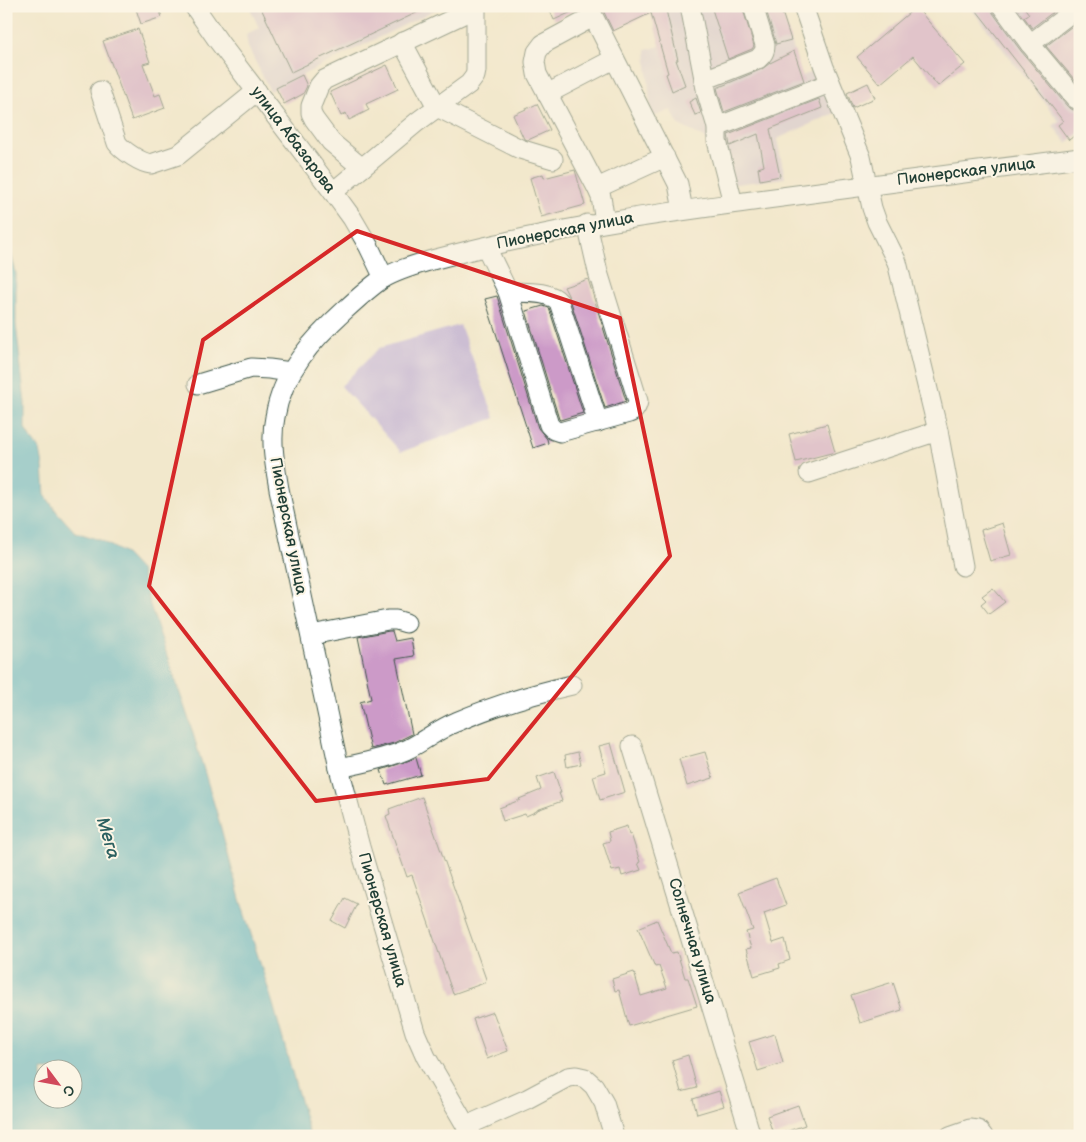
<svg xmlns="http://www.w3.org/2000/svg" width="1086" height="1142" font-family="'Balsamiq Sans',sans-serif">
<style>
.industrial{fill:#ccbed3}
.water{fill:#48b0c7;stroke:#34767e;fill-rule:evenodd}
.building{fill:#cc9ac8}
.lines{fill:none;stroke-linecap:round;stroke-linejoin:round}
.minor-casing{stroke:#3f574b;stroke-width:21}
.minor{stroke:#fff;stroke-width:19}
.marked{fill:none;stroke:#d62828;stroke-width:4;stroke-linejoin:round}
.labels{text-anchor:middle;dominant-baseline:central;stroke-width:4;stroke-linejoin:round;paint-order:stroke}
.street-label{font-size:16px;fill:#1f3d34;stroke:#fcf5e5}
.water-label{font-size:18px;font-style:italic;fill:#2b6060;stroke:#fcf5e5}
</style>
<rect width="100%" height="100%" fill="#fcf5e5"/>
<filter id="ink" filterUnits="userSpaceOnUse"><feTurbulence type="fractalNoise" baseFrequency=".02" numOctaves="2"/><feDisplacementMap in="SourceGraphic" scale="10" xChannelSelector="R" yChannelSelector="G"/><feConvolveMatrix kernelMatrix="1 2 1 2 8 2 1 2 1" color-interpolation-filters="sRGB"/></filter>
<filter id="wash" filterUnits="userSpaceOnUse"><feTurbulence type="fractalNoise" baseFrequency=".0096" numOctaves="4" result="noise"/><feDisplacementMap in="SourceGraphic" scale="20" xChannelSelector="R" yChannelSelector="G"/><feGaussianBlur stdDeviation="1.12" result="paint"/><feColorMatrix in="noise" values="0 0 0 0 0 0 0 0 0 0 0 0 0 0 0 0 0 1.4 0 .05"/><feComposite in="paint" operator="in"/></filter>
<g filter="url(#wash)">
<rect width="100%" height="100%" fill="#f2e8cc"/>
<g class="industrial">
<polygon points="249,6 443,6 270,91 248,47 246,34 259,28"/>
<polygon points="649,6 780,6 802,76 816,70 835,113 777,139 785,178 720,186 705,138 679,125 671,110 651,118 646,50 660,46"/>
<polygon points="969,6 1080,6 1080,133 1067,143 1053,126 1059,121"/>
<polygon points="460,325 495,418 401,452 341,386 379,348"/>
</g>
<path class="water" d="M 6,232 L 16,274 L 16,324 L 25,403 L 25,429 L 31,439 L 40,450 L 43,466 L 45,495 L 57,512 L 75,532 L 101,540 L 125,554 L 141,571 L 148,599 L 189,720 L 218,817 L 240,899 L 273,1004 L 310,1136 L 6,1136 ZM 42,1070 L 72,1070 L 72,1100 L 42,1100 Z"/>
<g id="blocks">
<g class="building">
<polygon points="135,6 158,6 162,17 141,24"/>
<polygon points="260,6 431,6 291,72"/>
<polygon points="548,6 577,6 578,9 554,20"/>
<polygon points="601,6 665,6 678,60 676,60 685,85 672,91 666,74 668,73 651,13 613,31"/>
<polygon points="711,6 742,6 754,46 752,49 728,59"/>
<polygon points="765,6 780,6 791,40 776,44"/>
<polygon points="973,6 990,6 993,13 1021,51 1067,106 1073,110 1080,109 1080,131 1069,140 1058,125 1063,121"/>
<polygon points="1023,6 1061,6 1032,28 1024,17 1029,14"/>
<polygon points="916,7 965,64 938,86 913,56 880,84 857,57"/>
<polygon points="1080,20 1080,86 1046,46"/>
<polygon points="138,29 150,62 143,64 155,96 160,94 165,108 132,120 103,41"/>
<polygon points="794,51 804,81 724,112 717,88 762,69 770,63"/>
<polygon points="387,65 398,89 366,104 369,110 349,120 346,113 341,116 330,92"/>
<polygon points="302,75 307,86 303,94 284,104 276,88"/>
<polygon points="868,83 875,98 853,108 847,93"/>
<polygon points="696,98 701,113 695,115 689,102"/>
<polygon points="819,99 822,108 770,129 780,176 760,180 758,168 764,166 758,134 730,146 728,135"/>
<polygon points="537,104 550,130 528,140 524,139 513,115"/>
<polygon points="575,170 585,205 541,217 530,178 543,174 544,178"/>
<polygon points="588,279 626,401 605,408 570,299 564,287"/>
<polygon points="497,296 538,428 547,439 548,443 533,448 485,299"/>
<polygon points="543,306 549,308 583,413 560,420 559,419 526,311"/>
<polygon points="827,424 835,452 796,462 789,434"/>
<polygon points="1002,523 1011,555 990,561 981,530"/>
<polygon points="993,588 1005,602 989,614 981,604 986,600 982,596"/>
<polygon points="389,631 392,631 395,641 411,638 414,656 396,659 412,734 394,743 371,749 360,702 371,699 358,637"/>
<polygon points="611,743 625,792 600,800 593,776 606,772 599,746"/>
<polygon points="578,752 581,764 567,767 565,755"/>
<polygon points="705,752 713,778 687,786 679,759"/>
<polygon points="416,758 421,775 386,785 381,770"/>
<polygon points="554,772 561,793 559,793 562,801 537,810 537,811 526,816 525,814 503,821 499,808 520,800 519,799 541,790 537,778"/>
<polygon points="422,797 487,982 453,994 412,875 407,877 386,816 390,814 389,809"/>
<polygon points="627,826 629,835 631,834 640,862 638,863 641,870 622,876 620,869 612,871 603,843 610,841 608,832"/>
<polygon points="776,878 786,905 764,913 773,943 785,939 790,960 779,964 780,968 754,976 746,949 751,948 746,932 753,930 739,892"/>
<polygon points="345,898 357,904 345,928 332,921"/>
<polygon points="657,920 671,953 677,952 685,978 688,978 697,1006 629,1026 619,990 615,991 612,979 634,972 641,996 667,988 659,966 655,967 638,928"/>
<polygon points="893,982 902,1010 860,1023 851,995"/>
<polygon points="493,1012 508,1051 487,1059 473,1019"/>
<polygon points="775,1034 783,1063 758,1071 749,1042"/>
<polygon points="688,1055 697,1088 681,1092 672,1060"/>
<polygon points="719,1091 724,1106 697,1114 693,1099"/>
<polygon points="798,1105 805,1125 774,1136 767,1116"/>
</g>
</g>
</g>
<g filter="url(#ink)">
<use href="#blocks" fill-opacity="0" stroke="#3f574b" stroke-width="1"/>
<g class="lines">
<defs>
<g id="minor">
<polyline points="194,6 219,42 333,192 352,218 369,247 384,278"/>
<polyline points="588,6 678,184 683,210"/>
<polyline points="690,6 707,94 717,127 717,141 733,203"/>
<polyline points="803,6 824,67 861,157 872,208 877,222 897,262 938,431 963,566"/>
<polyline points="1002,6 1030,44 1076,99"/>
<polyline points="593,17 543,44 537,52 535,62 537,74 597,188 601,197 605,222"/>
<polyline points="402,42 437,107 520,149 553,159"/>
<polyline points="1030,44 1080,6"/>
<path d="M 704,80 L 758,59 C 763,54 765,52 765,45 L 753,6"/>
<path d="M 100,91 L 117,143 C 123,151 141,163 151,164 L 178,155 L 257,91"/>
<polyline points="547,94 614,59"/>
<polyline points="717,127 830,83"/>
<polyline points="362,168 331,142 314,119 311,113 311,106 319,86 324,80 476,8"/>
<polyline points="597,188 665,157"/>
<polyline points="333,192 417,122 469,84 475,76 476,71 476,6"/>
<path d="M 486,247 L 508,292 L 549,425 L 554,430 L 560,432 L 629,413 C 635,411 637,407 638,401 L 598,272 L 587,224"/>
<path d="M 508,292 C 523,293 549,290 559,302 L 598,422"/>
<polyline points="198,384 251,368 269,369 291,372"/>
<polyline points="809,473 938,431"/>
<polyline points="311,635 388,620 396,620 406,623"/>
<polyline points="632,746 751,1136"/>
<path d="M 339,768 C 362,763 385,759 406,750 C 423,742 438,729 456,722 C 493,706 532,694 572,685"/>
<polyline points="466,1126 527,1099 568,1077 576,1076 585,1078 594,1086 604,1103 614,1136"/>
<path d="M 472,1136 L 426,1057 L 415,1032 L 360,847 L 339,768 L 279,489 C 275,465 270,441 275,417 C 282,373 313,339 345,310 C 357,299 369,288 382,279 C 397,270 415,265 432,260 C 455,254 478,248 502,243 C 587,223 673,212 759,200 C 866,185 973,172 1080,158"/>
<polyline points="950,1136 970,1129 978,1130 983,1136"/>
</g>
</defs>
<use href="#minor" class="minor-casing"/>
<use href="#minor" class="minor"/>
</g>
</g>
<path d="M0 0H1086V1142H0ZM 357,231 L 620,318 L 670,556 L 488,779 L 316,801 L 149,586 L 203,340 Z" fill="#f2e8cc" fill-opacity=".55" fill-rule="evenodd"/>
<path class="marked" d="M 357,231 L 620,318 L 670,556 L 488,779 L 316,801 L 149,586 L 203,340 Z"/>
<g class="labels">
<g class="street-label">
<text transform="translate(293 140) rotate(53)">улица Абазарова</text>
<text transform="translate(966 172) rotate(-7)">Пионерская улица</text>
<text transform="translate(565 231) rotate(-11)">Пионерская улица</text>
<text transform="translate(288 526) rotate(79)">Пионерская улица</text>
<text transform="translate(382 920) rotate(74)">Пионерская улица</text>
<text transform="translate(692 941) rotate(73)">Солнечная улица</text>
</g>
<g class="water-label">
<text transform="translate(108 838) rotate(73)">Мега</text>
</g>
</g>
<rect width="1086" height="1142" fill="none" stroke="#fcf5e5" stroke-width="25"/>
<g transform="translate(58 1084) rotate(122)"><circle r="24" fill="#fcf5e5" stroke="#a4ab9e"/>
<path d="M0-4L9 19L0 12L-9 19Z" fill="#d1495b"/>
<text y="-8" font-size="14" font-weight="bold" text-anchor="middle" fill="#1f3d34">С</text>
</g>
</svg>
